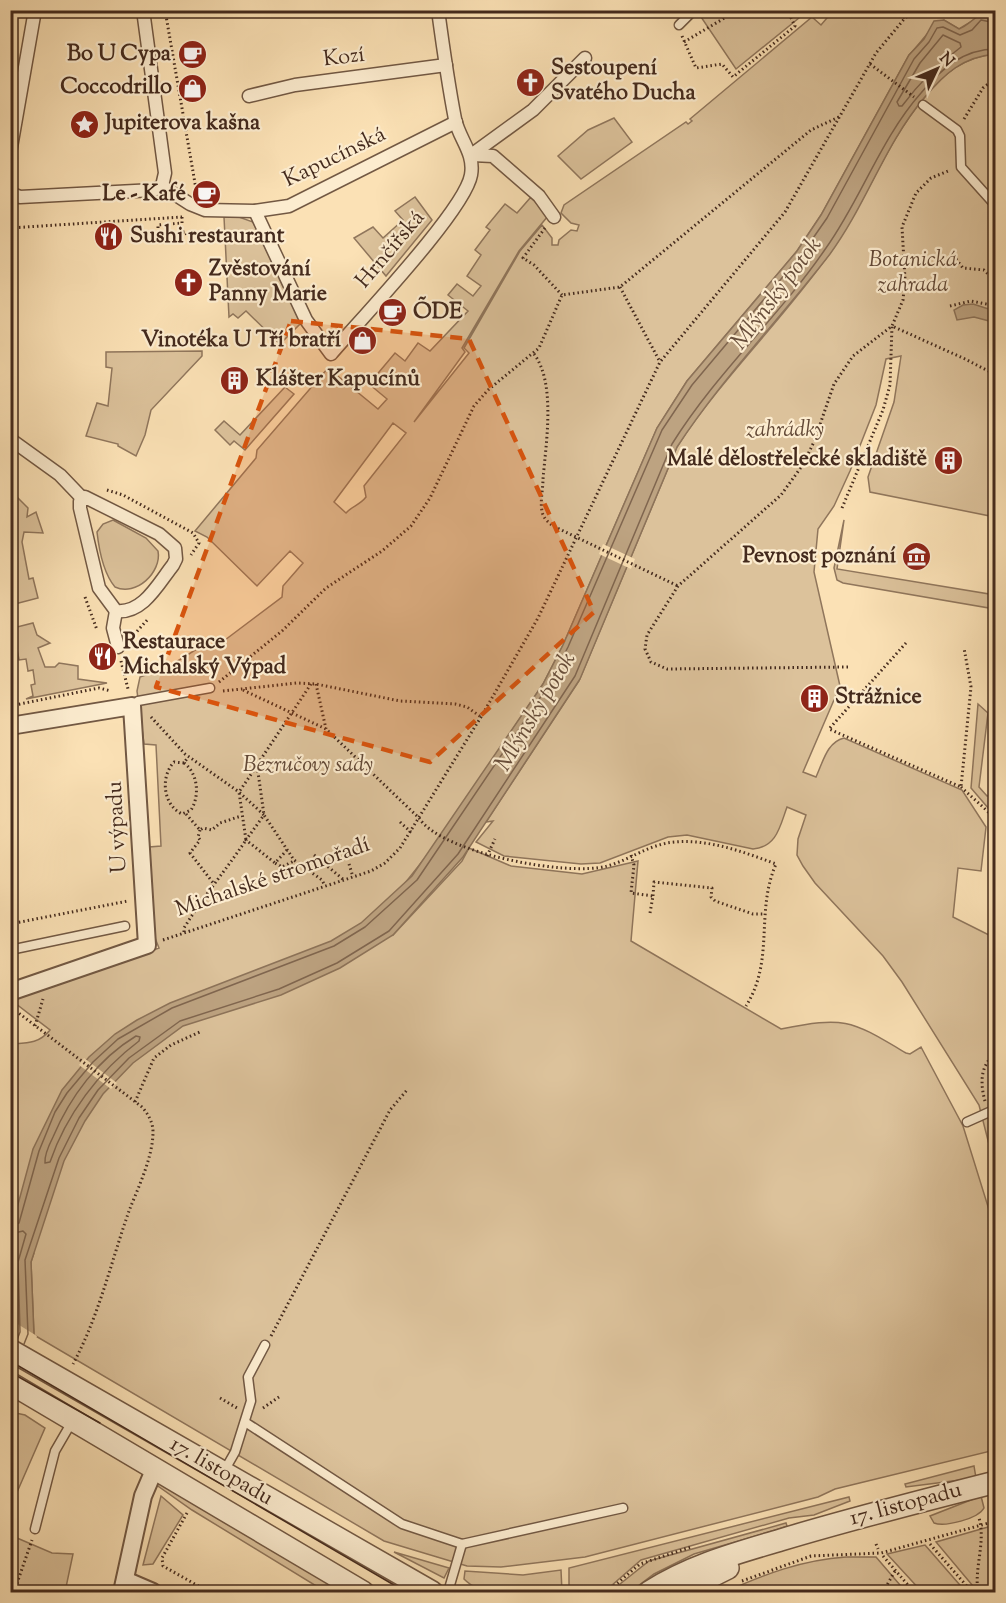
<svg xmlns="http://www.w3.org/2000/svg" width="1006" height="1603" font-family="'Sorts Mill Goudy',serif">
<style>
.green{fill:#dcc29b;stroke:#90765c;stroke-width:1.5;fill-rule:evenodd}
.water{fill:#bda381;stroke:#8d7359;stroke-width:1.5}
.pier{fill:#fbe1b5}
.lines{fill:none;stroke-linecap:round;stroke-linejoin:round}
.shore{stroke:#80664f;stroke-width:1.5}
.service-casing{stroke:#725843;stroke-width:11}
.pedestrian-casing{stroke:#725843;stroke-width:15}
.minor-casing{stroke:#725843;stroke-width:20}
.tertiary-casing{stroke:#725843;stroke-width:24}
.path{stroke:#442a1d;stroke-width:3;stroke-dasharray:1.5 3;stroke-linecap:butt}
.service{stroke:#fceccf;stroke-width:8}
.pedestrian{stroke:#fceccf;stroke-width:12}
.minor{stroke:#fceccf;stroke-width:16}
.tertiary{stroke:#fceccf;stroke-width:21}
.tram{stroke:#442a1d;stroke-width:1.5}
.marked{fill:#d8540e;fill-opacity:0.2;stroke:#d8540e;stroke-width:4.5;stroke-dasharray:12 8;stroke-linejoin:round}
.labels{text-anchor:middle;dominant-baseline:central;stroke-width:4.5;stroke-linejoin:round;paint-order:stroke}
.poi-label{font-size:22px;font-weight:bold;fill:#442a1d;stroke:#fceccf;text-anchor:start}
.street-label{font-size:22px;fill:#442a1d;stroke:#fceccf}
.park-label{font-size:22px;font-style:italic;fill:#624836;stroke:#fceccf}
.water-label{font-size:24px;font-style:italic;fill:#684e3b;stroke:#fceccf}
</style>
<rect width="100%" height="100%" fill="#fbe1b5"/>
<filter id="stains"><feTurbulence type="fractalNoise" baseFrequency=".00333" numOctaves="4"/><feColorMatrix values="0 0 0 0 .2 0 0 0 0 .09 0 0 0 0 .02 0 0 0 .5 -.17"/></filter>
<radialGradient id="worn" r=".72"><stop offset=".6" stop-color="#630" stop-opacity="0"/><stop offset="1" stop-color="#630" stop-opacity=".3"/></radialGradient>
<g class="green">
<polygon points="697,11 799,11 799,18 736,69"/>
<path d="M 833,11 L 995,11 L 995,18 L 985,13 L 959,29 L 944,20 C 928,29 922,42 909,55 L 821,215 L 797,251 L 687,381 L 657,428 L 563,645 L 543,684 L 436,844 L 405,883 L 394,934 L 462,861 L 469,848 L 511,866 L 582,874 L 638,861 L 631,941 L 781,1029 C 846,1016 850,1020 906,1053 L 910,1054 L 921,1047 L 963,1126 L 995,1229 L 995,1450 L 835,1489 L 818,1497 L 585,1557 L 501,1567 L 467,1566 L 384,1541 L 34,1335 L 31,1262 L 34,1253 L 11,1281 L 11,1044 C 26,1043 39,1044 50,1030 L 11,1000 L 159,948 L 155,938 L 149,847 L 161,846 L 156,745 L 144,744 L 137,691 L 140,677 L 168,667 L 208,642 L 213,649 L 282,597 L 283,586 L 303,563 L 290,551 L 257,586 L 207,537 L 195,531 L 256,458 L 257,450 L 328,368 L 378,409 L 387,399 L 369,384 L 395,353 L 405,361 L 418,343 L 430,351 L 468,311 L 448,295 L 457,284 L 473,296 L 481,286 L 467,276 L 481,255 L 475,250 L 490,230 L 486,227 L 505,204 L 517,213 L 531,197 L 548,216 L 519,251 L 462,348 L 465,352 L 414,422 L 469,353 L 464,348 L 520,251 L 542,225 L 552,238 L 552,245 L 558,245 L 559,240 L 571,230 L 577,231 L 579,225 L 571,223 L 561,213 L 564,205 L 686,122 L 688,124 L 692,121 L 690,119 L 812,17 L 821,25 ZM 393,423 L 406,433 L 364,486 L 366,497 C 360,505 352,506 346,513 L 334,502 Z"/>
<path d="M 995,54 L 995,517 L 870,492 L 868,477 L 894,402 L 901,356 L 886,359 L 876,405 L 850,471 L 834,506 L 818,529 L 814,572 L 840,686 L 803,772 L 816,777 C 823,762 827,742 844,738 L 962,790 L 986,827 L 981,871 L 958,868 L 953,917 L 995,938 L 995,1168 L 979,1105 L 902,982 L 883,956 L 815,883 L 803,866 L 797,855 L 798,839 L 806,815 L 787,807 C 780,826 777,847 753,849 L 687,835 L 668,837 L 600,863 L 581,864 L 504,856 L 476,842 L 493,821 L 486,822 L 579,681 L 677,447 C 723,376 785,318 832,250 C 866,202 886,143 924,98 C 945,73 963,57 995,54 Z"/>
<polygon points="614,118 632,142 581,179 558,156 588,130"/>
<polygon points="415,197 432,220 386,276 354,238 373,227 383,238 403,220 395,211"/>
<polygon points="224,217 239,217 253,222 301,323 280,344 246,311 238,318 233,314 229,317"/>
<polygon points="202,351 202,356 151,410 145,435 136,456 118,446 118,444 86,436 97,403 108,406 112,368 106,367 106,352"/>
<polygon points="285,387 294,394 245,450 234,441 230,445 215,430 224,421 240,435"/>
<polygon points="15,495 28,508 27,517 36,512 43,533 24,532 22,542 29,579 33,578 38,598 11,605 11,504"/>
<path d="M 113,520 L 146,538 L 158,551 C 162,572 136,597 115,587 C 104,574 99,550 97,532 L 103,524 Z"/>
<polygon points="844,520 837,569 995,595 995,609 843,583 837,580 834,568"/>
<polygon points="33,623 37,635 50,643 38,648 45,667 55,667 59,663 78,666 78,679 107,683 26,699 33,696 31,685 35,684 33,670 28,671 26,659 19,660 13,628"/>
<polygon points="978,704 988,713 979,787 987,796 995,796 995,810 989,809 971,788"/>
<polygon points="11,1412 25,1415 45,1428 11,1506"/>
<polygon points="974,1466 976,1478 906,1487 905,1484"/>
<polygon points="158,1476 344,1592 326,1592 192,1510 155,1484"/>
<polygon points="161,1496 183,1515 153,1564 143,1565"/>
<path d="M 981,1496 L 984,1508 C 978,1519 945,1527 934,1523 L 930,1516 Z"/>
<polygon points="849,1497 850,1501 814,1515 789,1518 641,1560 604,1592 569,1592 569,1568"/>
<polygon points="786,1523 787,1526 779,1529 694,1554 654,1574 630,1592 610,1592 649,1561"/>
<polygon points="995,1525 995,1592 978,1592 936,1542"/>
<polygon points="10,1535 52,1553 73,1554 65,1592 11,1592"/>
<polygon points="925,1545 966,1592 922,1592 887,1554"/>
<polygon points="394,1552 449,1568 444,1578"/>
<path d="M 846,1557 L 876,1557 L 906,1592 L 725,1592 C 765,1574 802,1560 846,1557 Z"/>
<path d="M 561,1570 L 562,1592 C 532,1593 486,1602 464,1579 L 465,1571 L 523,1575 Z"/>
</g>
<g class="water">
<path d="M 985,13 L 995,18 L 995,54 C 963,57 945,73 924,98 C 885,144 866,205 830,254 C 780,319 722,378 677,447 L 580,679 L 463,857 L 393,935 L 340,968 L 281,995 L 183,1026 L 133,1063 L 103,1094 L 85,1121 L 64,1161 L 31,1262 L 34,1335 L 11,1399 L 11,1230 L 33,1149 L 62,1090 L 89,1057 L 115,1034 L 137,1020 L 170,1003 L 331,941 L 361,923 L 412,876 L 543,684 L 563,645 L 657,428 L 687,381 L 797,251 L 821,215 L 909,55 L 924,39 L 934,21 L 944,20 L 959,29 C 970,25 974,16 985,13 Z"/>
<circle cx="84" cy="124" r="9"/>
<polygon points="973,304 995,311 993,322 974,317 957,320 954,310 963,305"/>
</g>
<g class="pier">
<polygon points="603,544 635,559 631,569 599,554"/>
<polygon points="84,1058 117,1083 111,1089 79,1065"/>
<polygon points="11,1320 37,1336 10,1402"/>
</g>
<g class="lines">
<g class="shore">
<path d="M 943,35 L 960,43 L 961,47 C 938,64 919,83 902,106 L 899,106 L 897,102 L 920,63 Z"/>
<path d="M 136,1036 L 140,1037 L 139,1041 C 99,1071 66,1115 50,1162 L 45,1163 C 44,1155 49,1145 53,1137 C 70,1097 98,1059 136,1036 Z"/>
<polyline points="10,1227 19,1223 39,1151 55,1112 67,1093 93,1062 118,1039 172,1008 334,946 365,927 417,880 548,686 568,647 662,430 692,385 802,254 827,218 914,59 929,42 937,28 943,27 960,35 972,30 981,20 996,23"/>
<polyline points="10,1234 23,1231 26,1234 18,1262 20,1332 17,1340"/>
<path d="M 24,1344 L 28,1334 L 25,1260 L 59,1158 L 79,1118 L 98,1090 L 129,1058 L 180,1021 L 279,989 L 337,963 L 389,931 L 458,854 L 575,676 L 672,444 C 716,373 779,317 826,248 C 861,199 881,138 921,93 C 941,69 963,49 996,49"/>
</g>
<defs>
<g id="service">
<polyline points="679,25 694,10"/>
<polyline points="923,105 957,130 960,136 961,167 996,206"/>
<polyline points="132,706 138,701 210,688"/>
<polyline points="10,950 125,926"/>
<polyline points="967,1122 996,1109"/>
<polyline points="245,1422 402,1524 462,1544 623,1508"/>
<polyline points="223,1473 235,1452 251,1401 248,1377 265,1345"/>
<polyline points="35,1529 55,1451 73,1420"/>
<polyline points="448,1592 462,1544"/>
</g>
<g id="pedestrian">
<polyline points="249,96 295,85 446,65"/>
<polyline points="10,153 35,10"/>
<polyline points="471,155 533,110 585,58"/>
<polyline points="472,155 493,156 539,196 554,217"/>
<polyline points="162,186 190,204 205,210 255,211 289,206 456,122"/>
<polyline points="10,193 20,197 154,190 162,186 165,173 143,10"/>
<path d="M 255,211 L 306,320 L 331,354 C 359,321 465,210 471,175 C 475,153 459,139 455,119 C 448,83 443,47 438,10"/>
<polyline points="10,439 60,475 83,499"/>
<path d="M 85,497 L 159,534 L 175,548 L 176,559 L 173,565 C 158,584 143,614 116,611 L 99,588 L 80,508 L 80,501 Z"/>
<polyline points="116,611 113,628 118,647"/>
</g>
<g id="minor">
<polyline points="10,726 132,706 147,945 10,992"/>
<polyline points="125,1580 153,1592"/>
<polyline points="122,1592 143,1496 155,1468"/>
</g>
<g id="tertiary">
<polyline points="10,1350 432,1592"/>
<polyline points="10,1383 363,1592"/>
<path d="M 649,1592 C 691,1565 737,1553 784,1539 C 854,1518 925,1500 996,1482"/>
<polyline points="680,1592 728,1568"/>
</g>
</defs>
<use href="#service" class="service-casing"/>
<use href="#pedestrian" class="pedestrian-casing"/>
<use href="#minor" class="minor-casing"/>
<use href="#tertiary" class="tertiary-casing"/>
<g class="path">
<polyline points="165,10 196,189"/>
<polyline points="898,10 905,18"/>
<polyline points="682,36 696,68 722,64 733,77 795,26 787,10"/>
<polyline points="684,42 738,10"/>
<polyline points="870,64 914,97"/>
<polyline points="964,119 983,88 996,78"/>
<polyline points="182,217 182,223 158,225 158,233 186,232 187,237"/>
<polyline points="10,228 182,217"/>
<polyline points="545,228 523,258 534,265 562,295"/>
<polyline points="956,259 963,268 984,270 996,282"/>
<polyline points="620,287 660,362"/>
<polyline points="950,306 971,301 996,306"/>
<polyline points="996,338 996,349"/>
<path d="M 534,354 C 556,383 546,443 543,479 C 543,489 540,501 542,511 C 543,518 548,522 553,526 L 678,586"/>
<polyline points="107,490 123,495 193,533 199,543 191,555"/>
<polyline points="842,508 883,410 890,385 892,326 965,359 996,375"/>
<polyline points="85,597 97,630"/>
<polyline points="131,638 149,618"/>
<polyline points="906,643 829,729 961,787 971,687 964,648"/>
<polyline points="121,661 128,689"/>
<polyline points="848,667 667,669 651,662 645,649 647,635 678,586 781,495 802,466 814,442 834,384 853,356 892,326 903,300 905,279 902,227 916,193 931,178 948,171"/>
<polyline points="219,682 282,631 326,588 382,551 411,526 430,498 474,406 488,390 539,348 562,295 620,287 811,130 841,116"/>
<polyline points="311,684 257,765 264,815 294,860 322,880 325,886"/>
<polyline points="316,684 326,729"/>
<path d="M 243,690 L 326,729 L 419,818 C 441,853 568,877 607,866 C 630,860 649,844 675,842 C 709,839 744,852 776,864 C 755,912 775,960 746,1006"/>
<polyline points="223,691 297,683 316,684 400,701 455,704 467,707 481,717"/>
<polyline points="10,706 99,688 111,691"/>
<polyline points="151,717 185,754 239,792 264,815 246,840 275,863"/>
<path d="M 184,763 L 174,762 C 160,777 163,805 182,814 L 191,810 C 200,796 198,773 184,763 L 188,757"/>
<polyline points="961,787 996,819"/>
<polyline points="186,814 200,830 203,828 212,830 220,823 241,816"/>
<polyline points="400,822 411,832"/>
<polyline points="200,830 198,837 200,840 190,853 214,884"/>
<polyline points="287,850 275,863 282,867 294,861"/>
<polyline points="314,855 344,880"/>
<polyline points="631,855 634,865 631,893 653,896 650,913"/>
<polyline points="487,856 495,839"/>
<polyline points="349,864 353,877"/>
<polyline points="653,896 654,882 712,888 711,897 715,901 753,914 764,914"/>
<polyline points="10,924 128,901"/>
<path d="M 184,932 L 184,928 C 203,897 226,870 246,840 L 239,792 L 256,767"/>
<polyline points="163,940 371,871 385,863 400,848 481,717 538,618 660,362 785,212 876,53 905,18 917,10"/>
<path d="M 12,1008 L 142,1107 C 148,1114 153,1122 153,1132 C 153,1157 138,1188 129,1211 C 111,1262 99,1316 73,1364"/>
<polyline points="35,1026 43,999"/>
<path d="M 985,1101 C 980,1083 980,1065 996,1053"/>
<polyline points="135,1102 154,1058 171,1045 202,1031"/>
<polyline points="271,1336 390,1110 407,1090"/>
<polyline points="220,1398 237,1408"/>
<polyline points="263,1408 279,1397"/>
<polyline points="187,1513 162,1558 163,1566 209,1592"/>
<polyline points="876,1544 878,1549"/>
<polyline points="930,1544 972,1592"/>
<polyline points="883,1556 914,1592"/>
<polyline points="742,1581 811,1556 881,1553 996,1521"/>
<polyline points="14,1592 32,1540"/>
<polyline points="607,1592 640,1564 691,1547"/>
<polyline points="883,1592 895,1571"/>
<path d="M 978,1592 C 974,1568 986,1542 979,1518"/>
</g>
<use href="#service" class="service"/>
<use href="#pedestrian" class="pedestrian"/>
<use href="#minor" class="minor"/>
<use href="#tertiary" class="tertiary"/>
<g class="tram">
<polyline points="10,1361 406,1592"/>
<polyline points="10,1372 100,1423"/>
</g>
</g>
<path class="marked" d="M 291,321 L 469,339 L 594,612 L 430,762 L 156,687 Z"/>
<defs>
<symbol id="cafe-disc" viewBox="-11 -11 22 22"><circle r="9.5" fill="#8f2418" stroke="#fceccf"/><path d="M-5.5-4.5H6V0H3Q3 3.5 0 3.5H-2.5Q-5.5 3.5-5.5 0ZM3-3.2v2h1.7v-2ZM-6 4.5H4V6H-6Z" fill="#fff"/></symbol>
<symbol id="church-disc" viewBox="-11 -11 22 22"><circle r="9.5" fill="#8f2418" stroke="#fceccf"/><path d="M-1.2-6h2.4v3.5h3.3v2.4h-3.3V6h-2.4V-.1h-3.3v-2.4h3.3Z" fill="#fff"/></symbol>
<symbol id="shop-disc" viewBox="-11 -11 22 22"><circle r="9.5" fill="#8f2418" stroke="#fceccf"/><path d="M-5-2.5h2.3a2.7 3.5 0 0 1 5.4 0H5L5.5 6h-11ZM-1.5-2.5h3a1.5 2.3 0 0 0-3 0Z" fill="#fff"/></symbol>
<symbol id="sight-disc" viewBox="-11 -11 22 22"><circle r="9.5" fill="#8f2418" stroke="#fceccf"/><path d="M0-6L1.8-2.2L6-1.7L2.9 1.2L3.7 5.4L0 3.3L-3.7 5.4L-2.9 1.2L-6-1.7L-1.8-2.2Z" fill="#fff"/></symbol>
<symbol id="restaurant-disc" viewBox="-11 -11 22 22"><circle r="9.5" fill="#8f2418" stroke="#fceccf"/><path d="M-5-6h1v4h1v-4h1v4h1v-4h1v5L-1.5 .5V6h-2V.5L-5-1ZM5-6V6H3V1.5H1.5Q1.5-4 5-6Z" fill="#fff"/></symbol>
<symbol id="building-disc" viewBox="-11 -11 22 22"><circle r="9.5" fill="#8f2418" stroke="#fceccf"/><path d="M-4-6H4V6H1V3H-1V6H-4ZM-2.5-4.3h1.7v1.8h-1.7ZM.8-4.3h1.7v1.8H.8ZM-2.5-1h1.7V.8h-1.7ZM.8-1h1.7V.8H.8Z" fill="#fff"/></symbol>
<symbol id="museum-disc" viewBox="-11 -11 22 22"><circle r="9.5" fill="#8f2418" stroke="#fceccf"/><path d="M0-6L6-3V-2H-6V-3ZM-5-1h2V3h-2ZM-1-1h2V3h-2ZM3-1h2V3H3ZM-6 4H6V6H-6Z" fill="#fff"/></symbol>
</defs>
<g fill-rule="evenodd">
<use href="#cafe-disc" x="176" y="38" width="33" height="33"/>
<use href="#church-disc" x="514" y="66" width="33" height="33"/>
<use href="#shop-disc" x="176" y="72" width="33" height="33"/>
<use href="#sight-disc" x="68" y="108" width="33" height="33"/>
<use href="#cafe-disc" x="190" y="178" width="33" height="33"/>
<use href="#restaurant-disc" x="92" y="220" width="33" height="33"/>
<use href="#church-disc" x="172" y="266" width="33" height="33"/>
<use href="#cafe-disc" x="376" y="296" width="33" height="33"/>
<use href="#shop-disc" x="346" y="324" width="33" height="33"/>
<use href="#building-disc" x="218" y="364" width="33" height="33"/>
<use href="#building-disc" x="932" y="444" width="33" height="33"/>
<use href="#museum-disc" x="900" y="540" width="33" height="33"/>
<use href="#restaurant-disc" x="86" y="640" width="33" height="33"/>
<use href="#building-disc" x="798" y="682" width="33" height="33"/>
</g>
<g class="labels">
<g class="poi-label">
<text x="171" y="55" text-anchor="end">Bo U Cypa</text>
<text x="551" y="69">Sestoupení<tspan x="551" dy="25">Svatého Ducha</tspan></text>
<text x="172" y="88" text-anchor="end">Coccodrillo</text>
<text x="105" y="124">Jupiterova kašna</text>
<text x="186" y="195" text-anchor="end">Le - Kafé</text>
<text x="130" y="237">Sushi restaurant</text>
<text x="209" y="270">Zvěstování<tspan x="209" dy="25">Panny Marie</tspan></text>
<text x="413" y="313">ÕDE</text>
<text x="341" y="341" text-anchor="end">Vinotéka U Tří bratří</text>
<text x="256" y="380">Klášter Kapucínů</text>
<text x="927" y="460" text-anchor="end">Malé dělostřelecké skladiště</text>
<text x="896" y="557" text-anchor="end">Pevnost poznání</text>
<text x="123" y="643">Restaurace<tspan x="123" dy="25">Michalský Výpad</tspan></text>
<text x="835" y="698">Strážnice</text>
</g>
<g class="street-label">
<text transform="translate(344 58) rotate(-7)">Kozí</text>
<text transform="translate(335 158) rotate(-26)">Kapucínská</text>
<text transform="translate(391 250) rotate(-50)">Hrnčířská</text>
<text transform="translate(118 827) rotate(-93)">U výpadu</text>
<text transform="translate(273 878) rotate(-19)">Michalské stromořadí</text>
<text transform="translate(221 1472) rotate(30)">17. listopadu</text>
<text transform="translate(906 1505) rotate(-15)">17. listopadu</text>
</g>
<g class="park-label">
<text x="913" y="261">Botanická<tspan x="913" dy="25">zahrada</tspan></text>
<text x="785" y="431">zahrádky</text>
<text x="308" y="766">Bezručovy sady</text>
</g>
<g class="water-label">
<text transform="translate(777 294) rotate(-53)">Mlýnský potok</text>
<text transform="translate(536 712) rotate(-59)">Mlýnský potok</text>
</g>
</g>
<rect width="1006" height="1603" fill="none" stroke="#fbe1b5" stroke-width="36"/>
<rect x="12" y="12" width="982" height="1579" fill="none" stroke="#442a1d" stroke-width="3"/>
<rect x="18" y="18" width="970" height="1567" fill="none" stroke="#442a1d" stroke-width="1.5"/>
<g transform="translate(937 69) rotate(46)" stroke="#fceccf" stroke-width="4.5" paint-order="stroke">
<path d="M0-4.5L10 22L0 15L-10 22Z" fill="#442a1d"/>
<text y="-9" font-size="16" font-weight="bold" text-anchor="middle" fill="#442a1d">N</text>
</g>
<rect width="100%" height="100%" filter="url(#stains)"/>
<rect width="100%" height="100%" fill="url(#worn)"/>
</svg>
